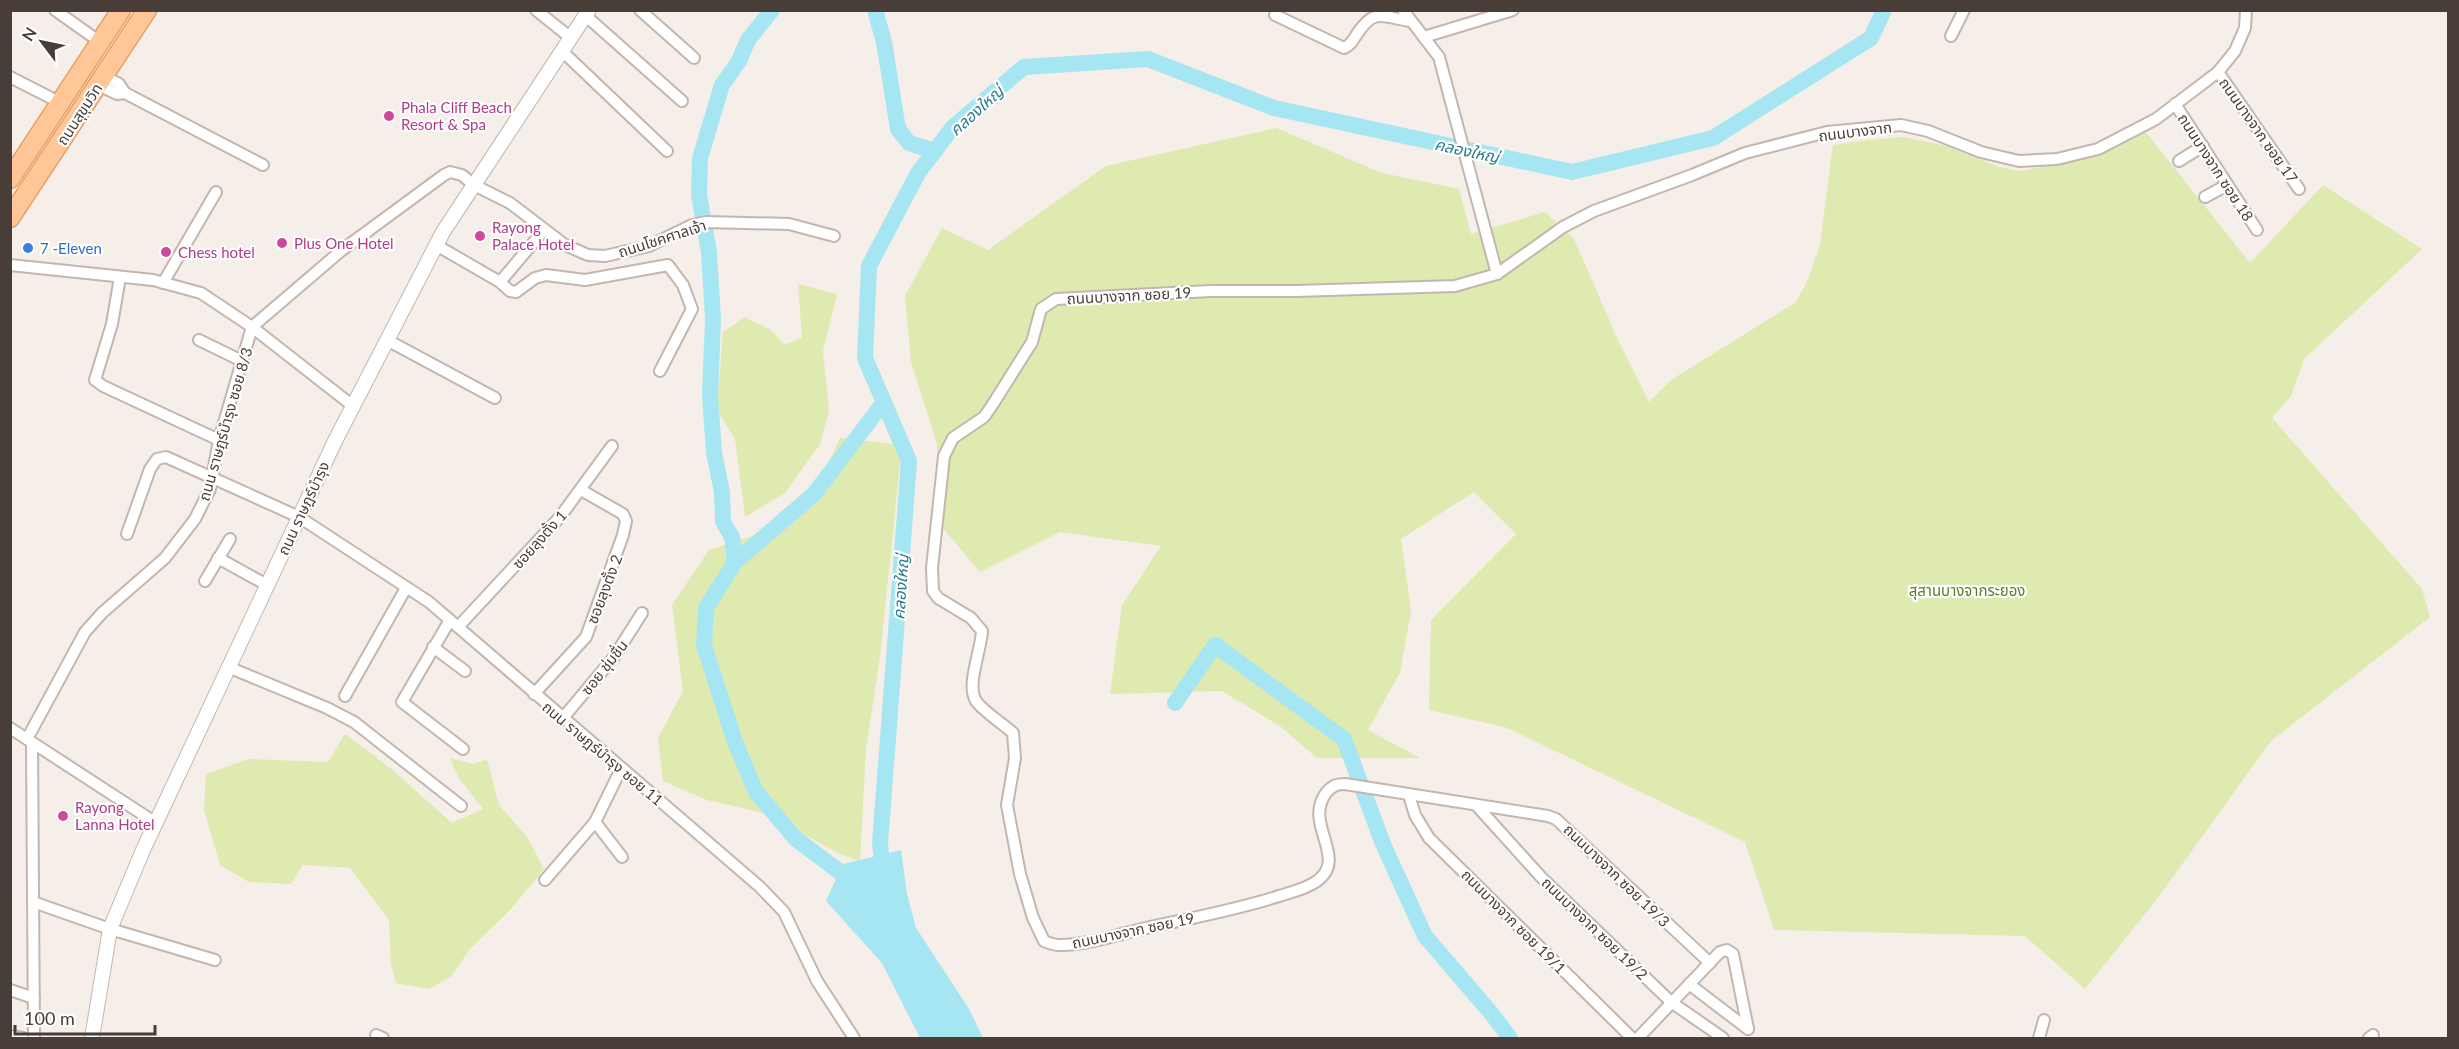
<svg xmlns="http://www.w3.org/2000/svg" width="2459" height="1049" font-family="Lato,'Noto Sans Thai',sans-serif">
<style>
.green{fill:#dfeab1}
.water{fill:#a5e6f2}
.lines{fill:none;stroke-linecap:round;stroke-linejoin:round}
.river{stroke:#a5e6f2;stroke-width:16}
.minor-casing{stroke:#c4b6ae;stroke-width:14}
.tertiary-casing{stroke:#c4b6ae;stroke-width:16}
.primary-casing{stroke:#e79f65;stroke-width:21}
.minor{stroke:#fff;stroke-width:10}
.tertiary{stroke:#fff;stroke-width:14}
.primary{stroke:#ffc798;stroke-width:18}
.hotel-dot{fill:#d1479c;stroke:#fff;stroke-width:2}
.shop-dot{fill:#3f7fe0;stroke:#fff;stroke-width:2}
.labels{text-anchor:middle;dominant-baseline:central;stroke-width:4.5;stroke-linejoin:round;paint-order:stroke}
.hotel-label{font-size:15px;fill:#b23c85;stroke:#fff;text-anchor:start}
.street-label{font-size:15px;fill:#493d37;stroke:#fff}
.shop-label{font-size:15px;fill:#366cbe;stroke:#fff;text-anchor:start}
.park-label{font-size:15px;fill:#5e7d28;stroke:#fff}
.water-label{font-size:16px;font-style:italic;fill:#267d8e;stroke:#fff}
</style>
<rect width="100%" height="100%" fill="#f5eee9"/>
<g class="green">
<polygon points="1276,128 1382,173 1459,189 1471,234 1545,212 1574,239 1618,340 1649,402 1671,380 1795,303 1806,284 1820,245 1833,145 1867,140 1904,137 1946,146 1999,167 2020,171 2096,157 2145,131 2250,263 2323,185 2422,249 2304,359 2291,396 2272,418 2422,589 2430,617 2271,741 2157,899 2085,989 2025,936 1774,930 1745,842 1505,727 1429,710 1431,620 1516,534 1474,492 1401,539 1411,611 1400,673 1368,730 1420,758 1317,758 1280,726 1222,691 1110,694 1122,605 1161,546 1060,532 980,572 937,521 937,444 911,362 905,296 942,228 988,250 1106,166"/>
<polygon points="798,284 837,294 823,351 829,411 820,444 786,492 745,517 735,439 717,410 723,332 745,317 771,330 785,345 802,337"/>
<polygon points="840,438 902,445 880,657 866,748 860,861 842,855 764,813 707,800 663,781 658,738 683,691 672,605 709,550 771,530 798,515 814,494"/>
<polygon points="345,734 389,767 452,823 483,809 458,777 450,758 474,764 487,759 499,805 528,838 544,869 511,909 469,950 452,976 429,989 396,983 391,964 389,920 350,868 303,865 291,884 249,882 220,865 204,810 206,774 249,759 328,762"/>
</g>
<polygon class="water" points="901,850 907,894 916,928 969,1009 983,1038 920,1038 882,963 826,901 843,864"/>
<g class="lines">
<g class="river">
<polyline points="875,10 884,42 898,129 909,143 935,151"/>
<polyline points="735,562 732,537 723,522 722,492 714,453 710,396 713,319 709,252 699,195 700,158 722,85 739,61 748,40 772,10"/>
<polyline points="1175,703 1215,645 1344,739 1383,844 1425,936 1491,1013 1510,1038"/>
<polyline points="884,878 880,844 909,461 865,358 869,266 918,173 953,127 1024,67 1148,59 1274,108 1572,172 1713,138 1871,38 1884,10"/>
<polyline points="856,884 796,839 756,792 735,742 704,645 706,608 735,562 814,494 884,402"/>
</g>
<defs>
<g id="minor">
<polyline points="55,10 100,42"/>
<polyline points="536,10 571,38"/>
<polyline points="640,10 694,58"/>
<polyline points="1403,10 1439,57 1497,274"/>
<path d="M 1275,15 L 1344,48 C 1351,45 1353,40 1357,34 C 1375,7 1382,17 1410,21"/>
<polyline points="586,16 682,101"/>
<polyline points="1951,36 1964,10"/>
<polyline points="1424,37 1513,10"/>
<polyline points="562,51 667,151"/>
<polyline points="2218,72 2299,189"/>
<polyline points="104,76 119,84 125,93"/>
<polyline points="10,77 61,103"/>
<polyline points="98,85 117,94 125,93 263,165"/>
<polyline points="2175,104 2257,230"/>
<polyline points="2179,161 2203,146"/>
<polyline points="2205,197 2227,185"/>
<polyline points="436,245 500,282 544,230"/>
<polyline points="10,265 153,280 201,293 252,327 353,406"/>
<polyline points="120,277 112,324 95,380 103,386 219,440"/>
<polyline points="500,282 510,291 516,292 535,278 546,275 585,280 668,265 683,285 692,309 660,371"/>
<polyline points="163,283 216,192"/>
<polyline points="199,340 242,361"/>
<polyline points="387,340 495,398"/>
<polyline points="127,534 150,469 157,459 166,457 299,517 429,602 760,887 784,912 817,981 854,1038"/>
<polyline points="218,558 267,585"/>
<polyline points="205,581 230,539"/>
<polyline points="450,620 402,702 463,749"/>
<polyline points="458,627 560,517 612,446"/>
<polyline points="433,647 465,671"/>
<polyline points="228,667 327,708 354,722 461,806"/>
<polyline points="534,694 586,637 623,535 626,521 623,514 581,490"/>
<polyline points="345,696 406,588"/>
<polyline points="563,718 614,657 642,613"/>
<polyline points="10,728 156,823"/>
<polyline points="27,739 85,632 102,613 165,558 195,519 210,489 219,440 252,327 342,250 444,175 450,172 462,175 474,185 510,203 565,245 588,255 605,256 649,246 692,225 706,222 789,224 834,236"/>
<polyline points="32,743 34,1038"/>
<polyline points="1409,795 1415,815 1429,838 1632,1038"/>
<polyline points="1477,806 1541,877 1671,1002 1723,1038"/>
<polyline points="595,822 622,857"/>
<polyline points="545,880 595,822 621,769"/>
<polyline points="33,902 110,929 215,960"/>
<path d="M 1710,963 L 1556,819 L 1548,816 L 1345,784 C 1336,784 1332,786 1326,793 C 1303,824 1349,858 1317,881 C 1306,889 1292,892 1279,896 C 1236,910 1191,918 1146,928 C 1118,934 1086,946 1057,945 C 1052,944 1048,943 1044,941 L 1033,918 L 1020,874 L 1007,805 L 1015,758 L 1013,733 C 1003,724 983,711 976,701 C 966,685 981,651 982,631 L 971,618 L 938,598 L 933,591 L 932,568 L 944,456 L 953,438 L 984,417 L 993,404 L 1032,342 L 1041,309 L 1056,299 L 1211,291 L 1297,291 L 1455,286 L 1497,274 L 1563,227 L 1594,211 L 1692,175 L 1745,153 L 1827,132 L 1901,125 L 1928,131 L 1981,152 L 2019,161 L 2057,159 L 2098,149 L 2156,119 L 2218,72 L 2235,51 L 2245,28 L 2246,10"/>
<polyline points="1689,984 1748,1029"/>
<polyline points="10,990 34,998"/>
<polyline points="376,1035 383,1038"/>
<polyline points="10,1036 23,1038"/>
<polyline points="1638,1038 1720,952 1727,950 1733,954 1748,1029"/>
<polyline points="2039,1038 2044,1020"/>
<polyline points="2369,1038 2373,1035"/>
</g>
<polyline id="tertiary" points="92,1038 110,929 143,850 335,441 443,232 589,10"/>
<g id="primary">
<polyline points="10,179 121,10"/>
<polyline points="10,218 147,10"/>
</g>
</defs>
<use href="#minor" class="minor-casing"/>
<use href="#tertiary" class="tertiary-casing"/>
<use href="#primary" class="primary-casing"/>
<use href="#minor" class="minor"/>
<use href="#tertiary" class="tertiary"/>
<use href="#primary" class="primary"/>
</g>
<g class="hotel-dot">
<circle cx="389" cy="116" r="6"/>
<circle cx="480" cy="236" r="6"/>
<circle cx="282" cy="243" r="6"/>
<circle cx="166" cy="252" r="6"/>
<circle cx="63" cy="816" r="6"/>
</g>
<circle class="shop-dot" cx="28" cy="248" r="6"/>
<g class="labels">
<g class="hotel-label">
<text x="401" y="107">Phala Cliff Beach<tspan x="401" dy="17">Resort &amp; Spa</tspan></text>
<text x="492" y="227">Rayong<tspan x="492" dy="17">Palace Hotel</tspan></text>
<text x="294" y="243">Plus One Hotel</text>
<text x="178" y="252">Chess hotel</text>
<text x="75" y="807">Rayong<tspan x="75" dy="17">Lanna Hotel</tspan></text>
</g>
<g class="street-label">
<text transform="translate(79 114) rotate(-57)">ถนนสุขุมวิท</text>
<text transform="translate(2259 130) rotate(55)">ถนนบางจาก ซอย 17</text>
<text transform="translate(1855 131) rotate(-7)">ถนนบางจาก</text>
<text transform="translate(2216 167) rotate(57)">ถนนบางจาก ซอย 18</text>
<text transform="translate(662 238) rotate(-18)">ถนนโชคศาลเจ้า</text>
<text transform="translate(1129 295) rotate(-3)">ถนนบางจาก ซอย 19</text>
<text transform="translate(225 424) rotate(-74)">ถนน ราษฎร์บำรุง ซอย 8/3</text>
<text transform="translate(303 508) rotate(-65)">ถนน ราษฎร์บำรุง</text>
<text transform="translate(539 539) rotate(-48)">ซอยลุงตั้ง 1</text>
<text transform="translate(604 589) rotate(-69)">ซอยลุงตั้ง 2</text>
<text transform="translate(604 667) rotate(-52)">ซอย ชุ่มชื่น</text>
<text transform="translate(603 753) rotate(40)">ถนน ราษฎร์บำรุง ซอย 11</text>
<text transform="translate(1617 875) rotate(44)">ถนนบางจาก ซอย 19/3</text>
<text transform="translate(1514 921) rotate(45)">ถนนบางจาก ซอย 19/1</text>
<text transform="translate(1595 928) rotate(44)">ถนนบางจาก ซอย 19/2</text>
<text transform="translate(1133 930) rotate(-12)">ถนนบางจาก ซอย 19</text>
</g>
<g class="shop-label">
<text x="40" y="248">7 -Eleven</text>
</g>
<g class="park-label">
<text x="1967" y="590">สุสานบางจากระยอง</text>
</g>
<g class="water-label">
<text transform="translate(976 110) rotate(-42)">คลองใหญ่</text>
<text transform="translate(1467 150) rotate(12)">คลองใหญ่</text>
<text transform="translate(900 587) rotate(-86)">คลองใหญ่</text>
</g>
</g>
<rect width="2459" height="1049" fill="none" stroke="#493d37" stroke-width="24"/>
<g transform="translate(42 42) rotate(302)" stroke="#ffffff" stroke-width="4.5" paint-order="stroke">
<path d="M0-4.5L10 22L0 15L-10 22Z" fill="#493d37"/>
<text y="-9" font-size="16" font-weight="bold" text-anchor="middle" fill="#493d37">N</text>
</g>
<path d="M15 1025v9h140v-9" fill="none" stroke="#493d37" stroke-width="3"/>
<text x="24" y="1025" font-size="18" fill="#493d37" stroke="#ffffff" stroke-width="4.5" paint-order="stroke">100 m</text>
</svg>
